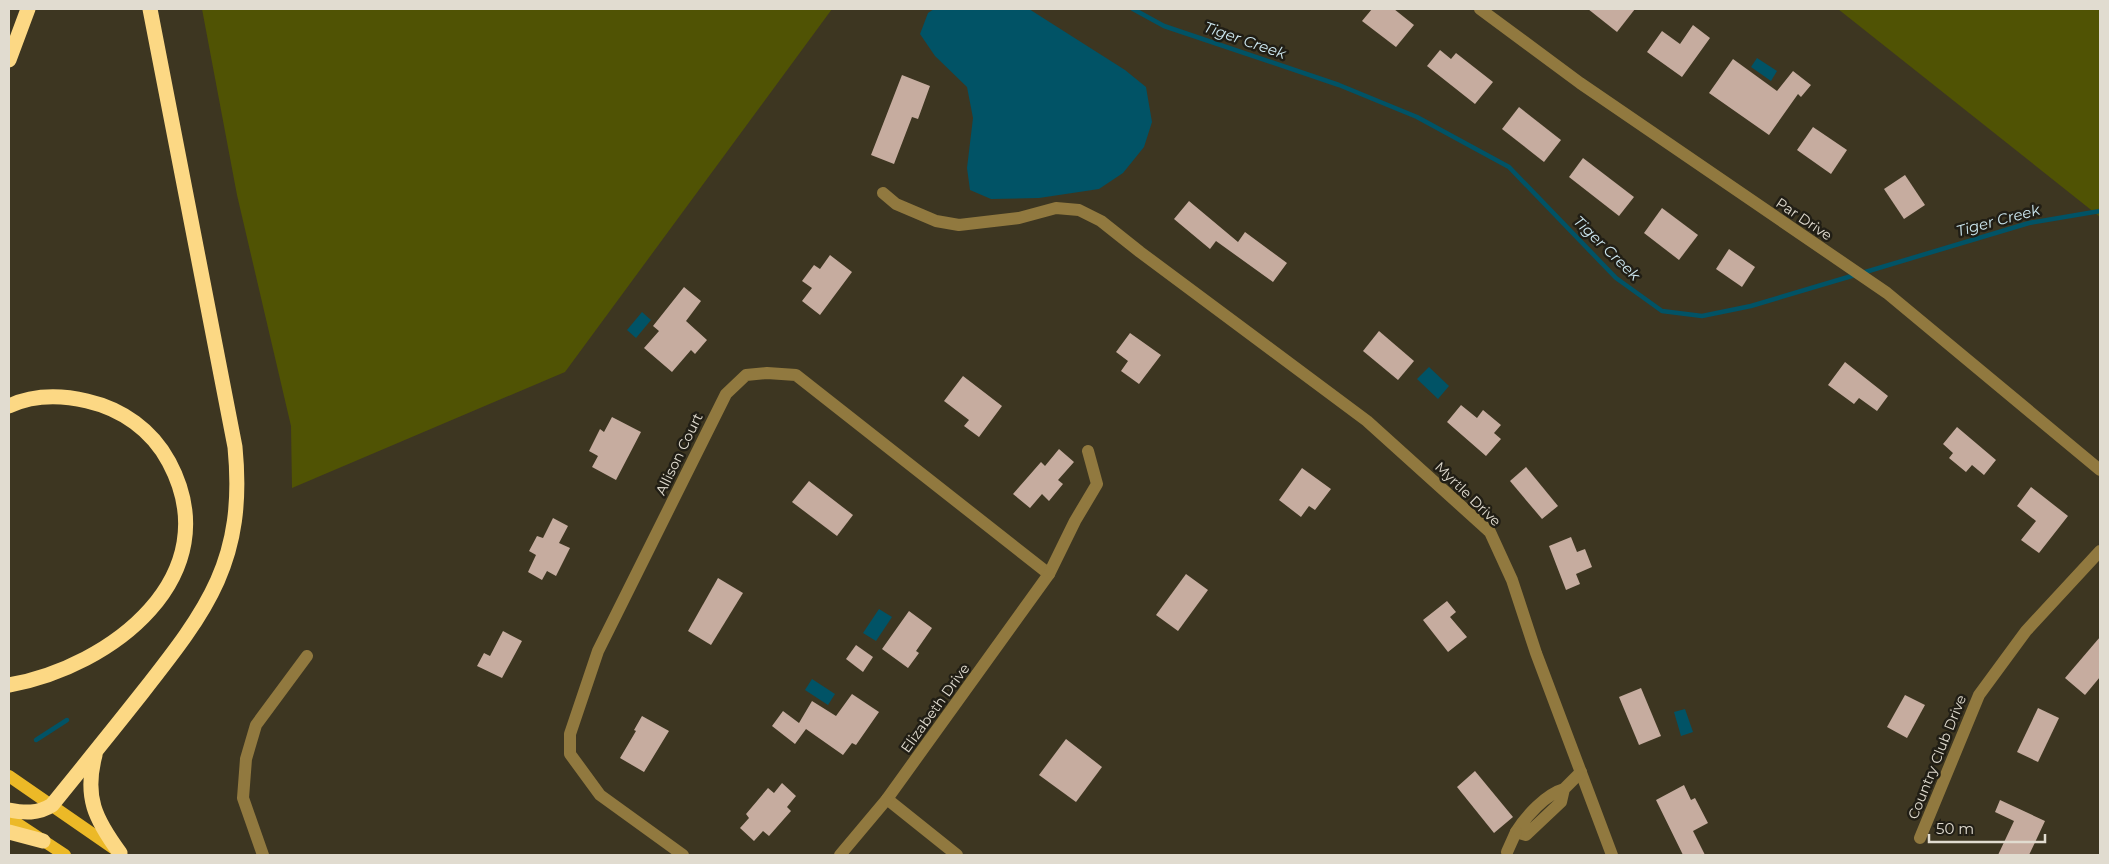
<svg xmlns="http://www.w3.org/2000/svg" width="2109" height="864" font-family="Montserrat,sans-serif">
<style>
.green{fill:#505304}
.water{fill:#015366}
.lines{fill:none;stroke-linecap:round;stroke-linejoin:round}
.stream{stroke:#015366;stroke-width:4.5}
.building{fill:#c6ac9f}
.minor{stroke:#91793f;stroke-width:12}
.major{stroke:#ecb927;stroke-width:12}
.highway{stroke:#fcd884;stroke-width:15}
.labels{text-anchor:middle;dominant-baseline:central;stroke-width:5;stroke-linejoin:round;paint-order:stroke}
.street-label{font-size:14px;fill:#e1dcd0;stroke:#211e15}
.water-label{font-size:15px;font-style:italic;fill:#cde8f1;stroke:#211e15}
</style>
<rect width="100%" height="100%" fill="#3d3621"/>
<g class="green">
<polygon points="202,9 832,9 565,372 292,488 291,426 237,195"/>
<polygon points="1838,9 2100,9 2100,217"/>
</g>
<g class="water">
<polygon points="934,9 1029,9 1125,70 1146,87 1152,122 1144,147 1123,173 1099,189 1039,198 991,199 970,190 967,168 973,118 967,87 935,56 920,34 928,13"/>
<polygon points="1757,58 1777,71 1771,81 1751,67"/>
<polygon points="642,312 651,320 636,338 627,330"/>
<polygon points="1429,367 1449,386 1438,399 1417,379"/>
<polygon points="879,609 892,617 876,641 863,633"/>
<polygon points="812,679 835,694 828,705 805,690"/>
<polygon points="1685,709 1693,732 1681,736 1674,712"/>
</g>
<g class="lines">
<g class="stream">
<polyline points="1133,9 1164,26 1339,85 1417,117 1509,167 1616,278 1662,311 1702,316 1751,306 1855,275"/>
<polyline points="1862,273 2029,223 2100,211"/>
<polyline points="36,740 67,720"/>
</g>
</g>
<g class="building">
<polygon points="1372,9 1394,9 1414,25 1396,47 1362,21"/>
<polygon points="1588,9 1635,9 1617,32"/>
<polygon points="1693,25 1710,38 1682,77 1647,52 1662,31 1680,44"/>
<polygon points="1440,50 1451,59 1456,53 1493,82 1475,104 1427,66"/>
<polygon points="1733,59 1777,91 1793,71 1811,85 1801,97 1798,94 1769,135 1709,93"/>
<polygon points="902,75 930,86 918,119 912,117 894,164 871,155"/>
<polygon points="1519,107 1561,140 1544,162 1502,129"/>
<polygon points="1813,127 1847,150 1831,174 1797,150"/>
<polygon points="1583,158 1634,197 1619,216 1569,177"/>
<polygon points="1905,175 1925,205 1904,219 1884,189"/>
<polygon points="1189,201 1238,242 1245,232 1287,263 1273,282 1216,241 1210,249 1174,219"/>
<polygon points="1662,208 1698,235 1679,260 1644,233"/>
<polygon points="1729,249 1755,267 1742,287 1716,269"/>
<polygon points="830,255 852,272 820,315 802,301 812,288 802,281 814,265 820,269"/>
<polygon points="684,287 701,301 686,321 707,340 695,354 691,350 672,372 644,348 659,331 653,326"/>
<polygon points="1379,331 1414,361 1398,380 1363,351"/>
<polygon points="1130,333 1161,355 1139,384 1121,371 1128,361 1116,352"/>
<polygon points="1845,362 1888,396 1877,411 1859,398 1854,404 1828,385"/>
<polygon points="963,376 1002,406 979,437 964,426 969,420 944,401"/>
<polygon points="1461,405 1477,418 1483,410 1501,425 1494,433 1501,439 1486,456 1447,422"/>
<polygon points="612,417 641,432 616,480 592,467 598,456 589,451 600,429 604,432"/>
<polygon points="1957,427 1996,460 1984,475 1972,465 1966,472 1949,458 1953,453 1943,444"/>
<polygon points="1059,449 1074,462 1058,480 1063,484 1049,501 1042,494 1030,508 1013,494 1041,462 1045,466"/>
<polygon points="1526,467 1558,506 1542,519 1510,481"/>
<polygon points="1302,468 1331,489 1315,510 1309,506 1301,517 1279,500"/>
<polygon points="809,481 853,515 837,536 792,502"/>
<polygon points="2031,487 2068,516 2039,553 2021,540 2036,521 2017,506"/>
<polygon points="553,518 568,526 559,543 570,548 556,576 547,571 542,580 528,572 536,555 529,551 537,536 543,538"/>
<polygon points="1571,537 1577,552 1585,549 1592,567 1576,574 1580,584 1566,590 1549,546"/>
<polygon points="1186,574 1208,590 1178,631 1156,615"/>
<polygon points="718,578 743,593 711,645 688,631"/>
<polygon points="1447,601 1456,612 1450,617 1467,637 1448,652 1423,620"/>
<polygon points="909,611 932,628 916,651 919,653 908,668 882,649"/>
<polygon points="503,631 522,641 502,678 477,666 484,653 490,656"/>
<polygon points="2100,637 2100,677 2085,695 2065,678"/>
<polygon points="856,645 873,657 863,672 846,659"/>
<polygon points="1641,688 1661,736 1639,745 1619,697"/>
<polygon points="852,694 879,712 856,745 852,743 843,755 806,729 795,744 772,726 783,711 799,723 812,701 836,716"/>
<polygon points="1905,695 1925,705 1907,738 1887,727"/>
<polygon points="2038,708 2059,718 2038,762 2017,752"/>
<polygon points="642,716 669,731 644,772 620,758 636,731 634,730"/>
<polygon points="1066,739 1102,767 1076,802 1039,775"/>
<polygon points="1475,771 1513,817 1494,833 1457,787"/>
<polygon points="782,783 796,796 787,807 791,811 769,836 763,831 754,841 740,828 749,818 746,814 768,788 774,793"/>
<polygon points="1684,785 1691,800 1695,798 1708,823 1693,831 1705,855 1683,855 1656,800"/>
<polygon points="2000,800 2045,821 2029,855 1998,855 2014,821 1995,812"/>
</g>
<g class="lines">
<g class="minor">
<polyline points="1480,9 1580,83 1887,293 2100,470"/>
<polyline points="883,193 896,204 936,221 959,225 1019,218 1056,208 1079,210 1101,221 1140,252 1367,421 1490,532 1512,580 1536,653 1612,855"/>
<path d="M 1564,789 C 1546,794 1526,816 1516,832 L 1526,835 L 1561,802 L 1564,789 L 1581,772"/>
<polyline points="887,799 957,855"/>
<polyline points="1920,838 1979,695 2026,631 2100,551"/>
<polyline points="1507,852 1516,832"/>
<polyline points="263,855 243,798 246,759 256,725 307,656"/>
<polyline points="683,855 600,795 570,754 570,734 598,651 726,394 746,375 767,373 796,375 1049,574"/>
<polyline points="840,855 887,799 1049,574 1075,521 1097,484 1088,451"/>
</g>
<g class="major">
<polyline points="9,776 116,850"/>
<polyline points="9,818 65,855"/>
</g>
<g class="highway">
<polyline points="9,60 28,9"/>
<path d="M 9,406 C 33,395 61,395 87,401 C 122,409 152,430 169,462 C 230,576 111,667 9,685"/>
<path d="M 95,755 C 84,797 95,819 120,853"/>
<path d="M 9,810 C 24,813 38,814 52,805 C 82,768 112,731 142,693 C 208,609 246,560 235,447 L 150,9"/>
<polyline points="9,832 43,841"/>
</g>
</g>
<g class="labels">
<g class="street-label">
<text transform="translate(1804 219) rotate(34)">Par Drive</text>
<text transform="translate(679 454) rotate(-64)">Allison Court</text>
<text transform="translate(1468 494) rotate(44)">Myrtle Drive</text>
<text transform="translate(935 708) rotate(-54)">Elizabeth Drive</text>
<text transform="translate(1937 757) rotate(-68)">Country Club Drive</text>
</g>
<g class="water-label">
<text transform="translate(1245 40) rotate(19)">Tiger Creek</text>
<text transform="translate(1998 220) rotate(-15)">Tiger Creek</text>
<text transform="translate(1607 248) rotate(44)">Tiger Creek</text>
</g>
</g>
<rect width="2109" height="864" fill="none" stroke="#e1dcd0" stroke-width="20"/>
<path d="M1929 834v8h116v-8" fill="none" stroke="#e1dcd0" stroke-width="2.5"/>
<text x="1936" y="834" font-size="15" fill="#e1dcd0" stroke="#211e15" stroke-width="4" paint-order="stroke">50 m</text>
</svg>
